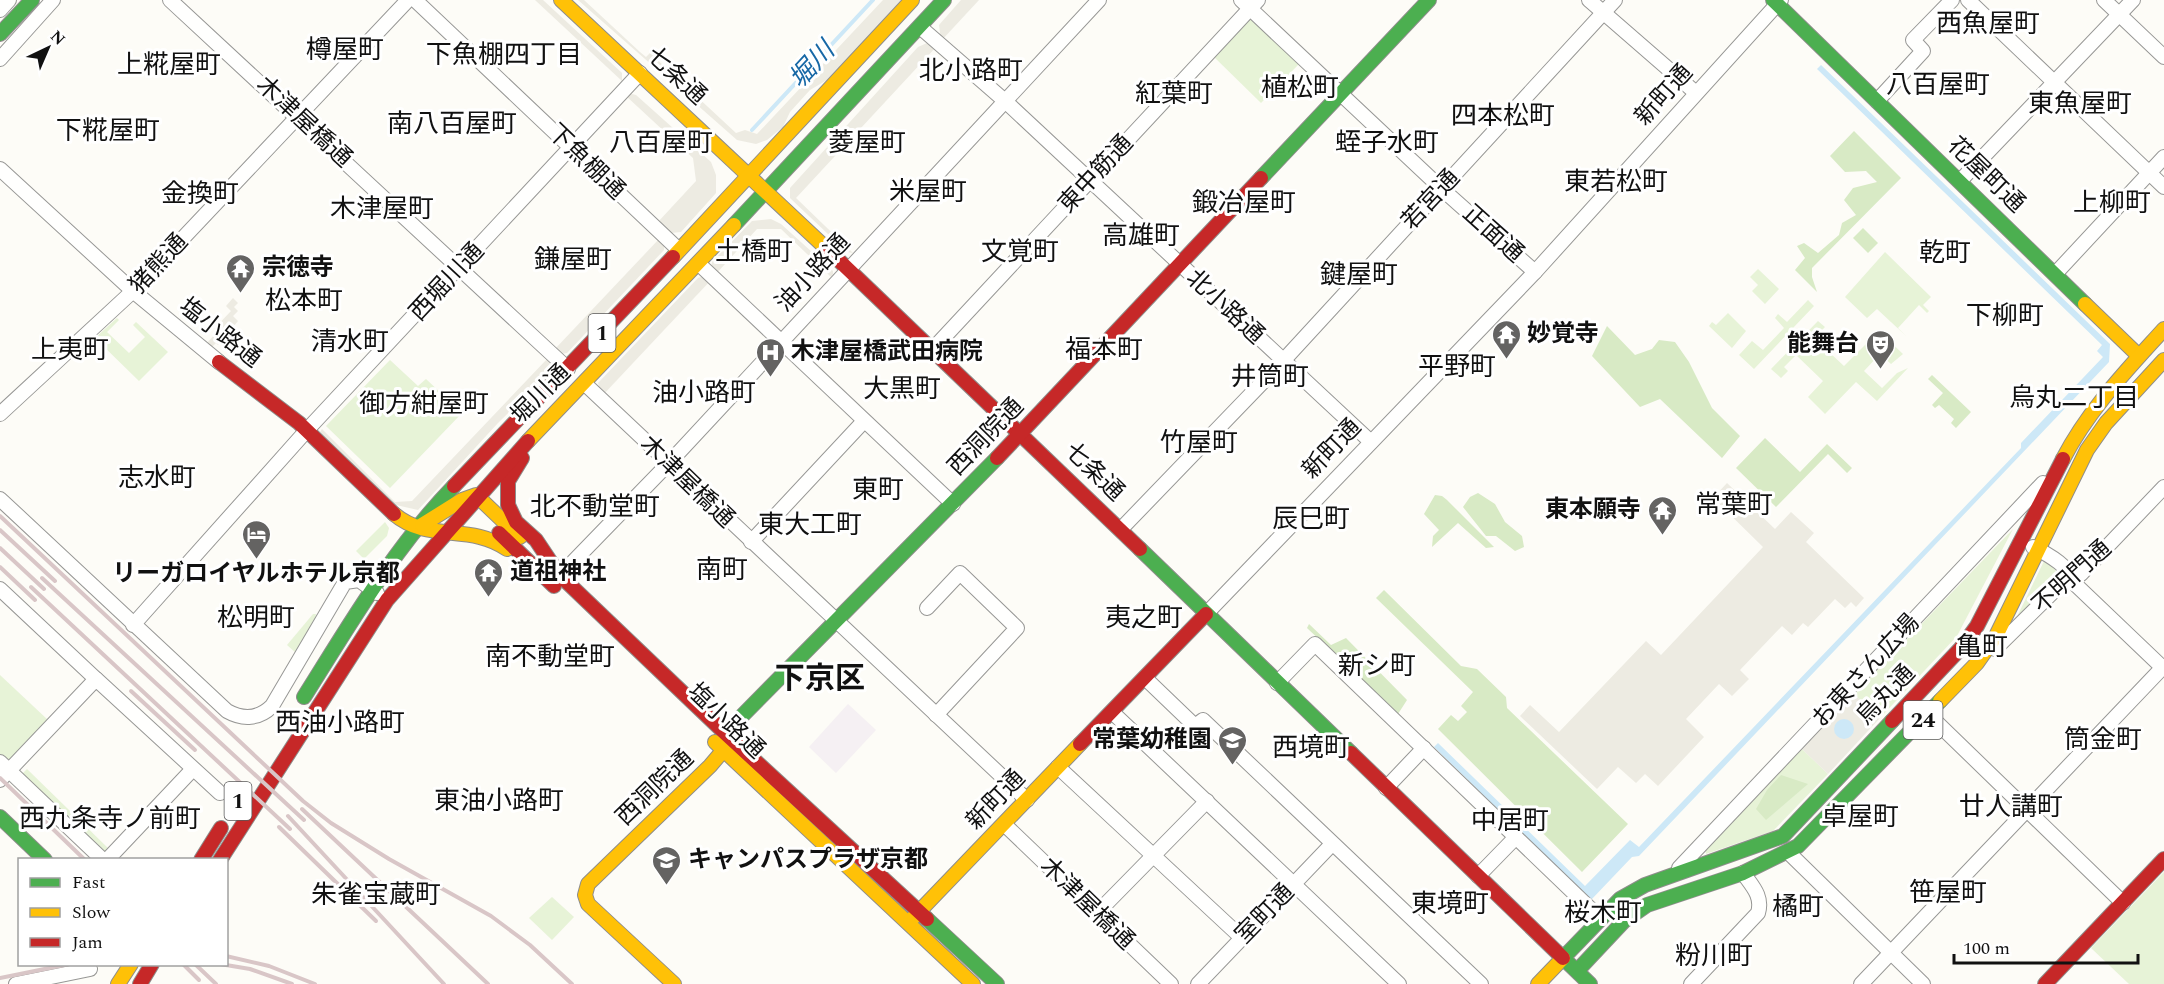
<svg xmlns="http://www.w3.org/2000/svg" width="2164" height="984" font-family="Spectral,'Noto Sans JP',serif">
<style>
.industrial{fill:#f5f0f3}
.green{fill:#e7f3d7}
.forest{fill:#d8eac5}
.plaza{fill:#edebe2}
.water{fill:#cde8f7}
.lines{fill:none;stroke-linecap:round;stroke-linejoin:round}
.stream{stroke:#cde8f7;stroke-width:4}
.street-casing{stroke:#979795;stroke-width:16}
.fast-casing{stroke:#8e8d8b;stroke-width:16}
.slow-casing{stroke:#8e8d8b;stroke-width:16}
.jam-casing{stroke:#8e8d8b;stroke-width:16}
.street{stroke:#fffffe;stroke-width:14}
.fast{stroke:#4caf50;stroke-width:14}
.slow{stroke:#ffc107;stroke-width:14}
.jam{stroke:#c62828;stroke-width:14}
.rail{stroke:#d9c6c7;stroke-width:4}
.labels{text-anchor:middle;dominant-baseline:central;stroke-width:6;stroke-linejoin:round;paint-order:stroke}
.shield{fill:#fff;stroke:#585858;stroke-width:1.5}
.shield-label{font-size:22px;font-weight:bold;fill:#111}
.street-label{font-size:24px;fill:#111;stroke:#fff}
.poi-label{font-size:24px;font-weight:bold;fill:#111;stroke:#fff;text-anchor:start}
.neighbourhood-label{font-size:26px;fill:#111;stroke:#fff}
.water-label{font-size:26px;font-style:italic;fill:#1768a6;stroke:#fff}
.district-label{font-size:30px;font-weight:bold;fill:#111;stroke:#fff}
</style>
<rect width="100%" height="100%" fill="#fdfcf7"/>
<polygon class="industrial" points="848,704 876,730 836,773 809,747"/>
<g class="green">
<polygon points="1250,16 1299,64 1261,103 1212,55"/>
<polygon points="1885,252 1931,297 1923,305 1929,311 1927,313 1919,305 1898,328 1906,336 1877,309 1867,318 1845,297"/>
<polygon points="1758,269 1779,289 1765,304 1752,291 1758,285 1750,277"/>
<polygon points="1808,300 1814,306 1754,369 1739,355 1752,341 1763,350 1784,328 1775,318 1778,314 1787,322"/>
<polygon points="1728,313 1746,331 1732,348 1709,326 1712,322 1716,325"/>
<polygon points="117,318 119,320 107,332 129,353 145,337 133,325 136,322 168,352 139,381 95,338"/>
<polygon points="1818,321 1825,327 1814,338 1844,366 1879,331 1903,354 1891,364 1880,354 1864,371 1882,388 1897,373 1908,368 1877,401 1856,382 1825,414 1808,397 1823,381 1796,355 1784,367 1788,371 1781,378 1771,369"/>
<polygon points="390,360 418,386 426,379 462,413 390,488 326,426"/>
<polygon points="385,522 389,528 387,536 364,559 356,551"/>
<polygon points="2013,529 1957,636 1880,718 1854,694"/>
<polygon points="2045,559 2058,573 2059,578 2011,629"/>
<polygon points="313,614 316,614 315,620 296,653 287,645"/>
<polygon points="0,675 48,720 7,763 0,756"/>
<polygon points="1801,748 1828,774 1773,831 1706,854 1705,847"/>
<polygon points="27,769 111,851 106,856 19,777"/>
<polygon points="2164,872 2164,984 2129,984 2091,948"/>
<polygon points="552,897 574,917 552,940 529,918"/>
</g>
<g class="forest">
<polygon points="1854,131 1901,178 1812,268 1812,277 1817,292 1795,270 1805,258 1797,246 1804,243 1818,253 1839,235 1842,223 1856,215 1844,200 1853,188 1877,182 1866,171 1845,172 1830,156"/>
<polygon points="1863,228 1878,243 1868,253 1853,238"/>
<polygon points="1607,326 1635,355 1652,349 1659,340 1675,342 1689,362 1712,408 1740,436 1722,458 1660,399 1640,407 1592,356"/>
<polygon points="1932,375 1971,412 1956,428 1951,423 1954,419 1939,405 1935,408 1932,405 1943,393 1928,379"/>
<polygon points="1765,438 1800,472 1827,444 1852,468 1847,473 1828,454 1776,507 1736,468"/>
<polygon points="1478,493 1495,504 1505,522 1522,536 1524,547 1515,551 1496,536 1486,536 1463,507 1470,497"/>
<polygon points="1435,495 1442,496 1447,500 1494,547 1486,548 1458,523 1432,547 1433,536 1439,530 1424,514"/>
<polygon points="1384,590 1461,666 1477,669 1506,697 1507,708 1628,824 1582,872 1438,729 1451,715 1458,721 1467,712 1461,706 1473,692 1376,598"/>
<polygon points="1309,624 1331,645 1346,638 1407,700 1398,714 1307,628"/>
<polygon points="1781,775 1808,784 1766,820 1756,809 1767,790"/>
</g>
<g class="plaza">
<polygon points="535,0 543,0 622,73 622,81"/>
<polygon points="578,0 584,0 640,52 646,57 650,53 736,133 745,130 757,134 883,0 902,0 827,80 810,90 790,112 783,127 767,140 756,144 737,140"/>
<polygon points="961,0 979,0 941,41 939,25"/>
<polygon points="927,43 937,46 796,198 853,253 847,252 790,198 790,188 918,47"/>
<polygon points="628,93 636,95 711,162 716,175 716,193 681,232 671,233 658,222 696,181 693,158 625,95"/>
<polygon points="771,219 781,224 833,271 833,274 831,277 781,229 757,229 715,275 711,270 712,262 752,221"/>
<polygon points="660,238 664,243 664,250 567,353 561,354 555,349"/>
<polygon points="704,276 711,280 602,396 598,383 698,278"/>
<polygon points="233,298 238,303 234,307 238,311 233,316 238,321 218,345 216,343 212,347 207,343 217,332 214,329 231,311 226,306"/>
<polygon points="547,359 551,365 550,372 498,423 418,510 396,505 320,432 322,429 395,502 412,501"/>
<polygon points="1727,483 1775,529 1791,512 1814,533 1806,542 1864,598 1856,607 1851,602 1845,608 1835,599 1808,627 1803,623 1792,635 1782,626 1740,670 1749,679 1732,696 1719,684 1686,719 1704,737 1658,786 1645,774 1636,783 1618,767 1597,789 1520,716 1530,705 1559,732 1646,641 1661,655 1763,547 1713,498"/>
<polygon points="1854,694 1880,718 1828,774 1801,748"/>
</g>
<g class="water">
<polygon points="1821,65 2110,344 2109,362 1639,856 1632,857 1591,900 1434,747 1438,743 1585,886 1630,840 1639,847 2021,448 2021,443 2103,357 2097,351 2102,345 1817,69"/>
<circle cx="1844" cy="729" r="10"/>
</g>
<g class="lines">
<polyline class="stream" points="752,130 873,0"/>
<defs>
<g id="street">
<polyline points="170,0 568,369"/>
<polyline points="415,0 679,250"/>
<polyline points="1241,0 1442,189 1535,272"/>
<polyline points="1589,0 1696,93"/>
<polyline points="1968,0 2164,187"/>
<polyline points="2104,0 2164,57"/>
<polyline points="0,10 9,0"/>
<polyline points="920,27 1005,101 1371,442"/>
<polyline points="0,59 53,0"/>
<polyline points="1877,101 1923,51 1913,40 1952,0"/>
<polyline points="0,169 133,291 219,362"/>
<polyline points="1960,181 2133,0"/>
<polyline points="699,264 953,504"/>
<polyline points="2056,273 2164,157"/>
<polyline points="933,349 1258,0"/>
<polyline points="584,383 1027,800"/>
<polyline points="0,414 133,291 408,0"/>
<path d="M 0,499 L 227,711 C 243,720 259,719 272,706 L 345,582 L 359,580 L 377,593"/>
<polyline points="1121,529 1283,361 1615,0"/>
<polyline points="751,542 864,421"/>
<path d="M 2033,547 C 2048,554 2072,568 2076,585 L 2164,669"/>
<polyline points="558,573 570,565 668,464 1099,0"/>
<polyline points="0,589 96,679"/>
<polyline points="927,608 960,573 1017,628 936,715"/>
<polyline points="1206,614 1535,272 1781,0"/>
<polyline points="133,625 307,430 640,73"/>
<polyline points="1995,649 2061,584 2081,574 2164,487"/>
<polyline points="1145,678 1195,726 1203,720 1481,984"/>
<polyline points="1277,683 1315,644 1600,918"/>
<polyline points="1112,712 1399,984"/>
<polyline points="1928,714 2123,903"/>
<polyline points="0,762 103,860"/>
<polyline points="1058,767 1242,938"/>
<polyline points="0,780 96,679 220,793"/>
<polyline points="1386,788 1424,748"/>
<polyline points="1004,824 1171,984"/>
<polyline points="1789,853 1923,984"/>
<polyline points="107,860 192,770"/>
<polyline points="1679,868 2043,483"/>
<polyline points="1478,876 1516,837"/>
<polyline points="1097,913 1207,801"/>
<polyline points="16,984 90,969"/>
<polyline points="1198,984 1332,844"/>
<path d="M 1691,984 L 1758,913 C 1763,896 1752,886 1743,873"/>
<polyline points="1861,984 2164,666"/>
</g>
<g id="fast">
<polyline points="1773,0 2085,304"/>
<polyline points="0,34 32,0"/>
<polyline points="1261,178 1429,0"/>
<polyline points="734,225 944,0"/>
<polyline points="1140,549 1351,753"/>
<path d="M 304,697 C 350,624 394,548 454,486"/>
<polyline points="735,727 737,721 997,458"/>
<polyline points="0,817 45,860"/>
<polyline points="927,919 997,984"/>
<polyline points="1577,971 1624,921 1647,905 1743,873 1798,846 1940,701"/>
<polyline points="1590,984 1563,958 1620,899 1645,885 1783,836 1892,721"/>
</g>
<g id="slow">
<polyline points="561,0 828,250"/>
<polyline points="673,257 912,0"/>
<polyline points="2085,304 2139,356"/>
<polyline points="528,441 734,225"/>
<path d="M 2063,459 C 2089,409 2127,370 2164,329"/>
<path d="M 394,514 C 428,543 470,523 507,549"/>
<polyline points="422,525 462,500 476,495 520,537"/>
<polyline points="1940,701 1977,663 1996,636 2087,450 2106,423 2164,360"/>
<polyline points="715,742 973,984"/>
<polyline points="910,921 1080,744"/>
<polyline points="118,984 131,964"/>
<polyline points="674,984 588,904 585,895 588,884 710,766 727,746 735,727"/>
<polyline points="1538,984 1563,958"/>
</g>
<g id="jam">
<polyline points="828,250 1140,549"/>
<polyline points="219,362 299,423 394,514"/>
<polyline points="522,458 508,481 508,505 516,522 536,540 558,573"/>
<polyline points="997,458 1261,178"/>
<polyline points="454,486 673,257"/>
<polyline points="499,533 554,586"/>
<polyline points="548,564 726,734 927,919"/>
<polyline points="1892,721 1961,648 1977,626 2063,459"/>
<polyline points="1080,744 1206,614"/>
<polyline points="1351,753 1563,958"/>
<polyline points="201,860 221,828"/>
<polyline points="220,860 387,600 528,441"/>
<polyline points="140,984 152,964"/>
<polyline points="2045,984 2164,859"/>
</g>
</defs>
<use href="#street" class="street-casing"/>
<use href="#fast" class="fast-casing"/>
<use href="#slow" class="slow-casing"/>
<use href="#jam" class="jam-casing"/>
<use href="#street" class="street"/>
<use href="#fast" class="fast"/>
<use href="#slow" class="slow"/>
<use href="#jam" class="jam"/>
<g class="rail">
<polyline points="0,516 303,801 331,823 389,859 491,916 530,945 572,984"/>
<polyline points="0,530 55,581"/>
<polyline points="0,548 44,589"/>
<polyline points="0,567 35,600"/>
<polyline points="42,578 304,820"/>
<polyline points="31,587 290,829"/>
<polyline points="131,691 195,750"/>
<polyline points="0,778 85,860"/>
<polyline points="302,809 488,984"/>
<polyline points="288,816 444,984"/>
<polyline points="279,827 376,921"/>
<polyline points="226,956 269,966 315,984"/>
<polyline points="183,964 199,980"/>
<polyline points="195,964 216,984"/>
<polyline points="220,964 250,969 292,984"/>
<polyline points="0,978 69,964"/>
</g>
</g>
<defs>
<symbol id="temple-pin" viewBox="-11 -11 22 30"><path d="M0 17L-7.5 6A9.5 9.5 0 1 1 7.5 6Z" fill="#646362" stroke="#fff"/><path d="M0-6L5-2H3V0L6.5 2.5H4V6H1.5V3h-3V6H-4V2.5H-6.5L-3 0V-2H-5Z" fill="#fff"/></symbol>
<symbol id="theatre-pin" viewBox="-11 -11 22 30"><path d="M0 17L-7.5 6A9.5 9.5 0 1 1 7.5 6Z" fill="#646362" stroke="#fff"/><path d="M-5-5.5Q0-4 5-5.5V0Q5 5 0 6Q-5 5-5 0ZM-3.3-2.5H-1v1.5H-3.3ZM1-2.5H3.3v1.5H1ZM-2.8 1Q0 5.5 2.8 1Z" fill="#fff"/></symbol>
<symbol id="hospital-pin" viewBox="-11 -11 22 30"><path d="M0 17L-7.5 6A9.5 9.5 0 1 1 7.5 6Z" fill="#646362" stroke="#fff"/><path d="M-5-5h3v3.5h4V-5h3V5h-3V1.5h-4V5h-3Z" fill="#fff"/></symbol>
<symbol id="hotel-pin" viewBox="-11 -11 22 30"><path d="M0 17L-7.5 6A9.5 9.5 0 1 1 7.5 6Z" fill="#646362" stroke="#fff"/><path d="M-6-4.5h1.5V1H6V5H4.5V3h-9V5H-6ZM-4 0a1.8 1.8 0 1 1 3.6 0ZM.5 0V-2.5h3Q6-2.5 6 0Z" fill="#fff"/></symbol>
<symbol id="school-pin" viewBox="-11 -11 22 30"><path d="M0 17L-7.5 6A9.5 9.5 0 1 1 7.5 6Z" fill="#646362" stroke="#fff"/><path d="M0-5L7-2L0 1L-7-2ZM-4 1L0 2.5L4 1V4Q0 6-4 4Z" fill="#fff"/></symbol>
<symbol id="university-pin" viewBox="-11 -11 22 30"><path d="M0 17L-7.5 6A9.5 9.5 0 1 1 7.5 6Z" fill="#646362" stroke="#fff"/><path d="M0-5L7-2L0 1L-7-2ZM-4 1L0 2.5L4 1V4Q0 6-4 4Z" fill="#fff"/></symbol>
</defs>
<g fill-rule="evenodd">
<use href="#temple-pin" x="224" y="252" width="33" height="45"/>
<use href="#temple-pin" x="1490" y="318" width="33" height="45"/>
<use href="#theatre-pin" x="1864" y="328" width="33" height="45"/>
<use href="#hospital-pin" x="754" y="336" width="33" height="45"/>
<use href="#temple-pin" x="1646" y="494" width="33" height="45"/>
<use href="#hotel-pin" x="240" y="518" width="33" height="45"/>
<use href="#temple-pin" x="472" y="556" width="33" height="45"/>
<use href="#school-pin" x="1216" y="724" width="33" height="45"/>
<use href="#university-pin" x="650" y="844" width="33" height="45"/>
</g>
<g class="labels">
<g class="shield">
<rect x="588.5" y="314" width="27" height="38" rx="4.5"/>
<rect x="1903.5" y="701" width="39" height="38" rx="4.5"/>
<rect x="224.5" y="782" width="27" height="38" rx="4.5"/>
</g>
<g class="shield-label">
<text x="602" y="333">1</text>
<text x="1923" y="720">24</text>
<text x="238" y="801">1</text>
</g>
<g class="street-label">
<text transform="translate(676 76) rotate(43)">七条通</text>
<text transform="translate(1664 95) rotate(-48)">新町通</text>
<text transform="translate(304 122) rotate(43)">木津屋橋通</text>
<text transform="translate(586 162) rotate(44)">下魚棚通</text>
<text transform="translate(1096 174) rotate(-47)">東中筋通</text>
<text transform="translate(1986 175) rotate(44)">花屋町通</text>
<text transform="translate(1431 200) rotate(-47)">若宮通</text>
<text transform="translate(1493 234) rotate(42)">正面通</text>
<text transform="translate(159 264) rotate(-47)">猪熊通</text>
<text transform="translate(813 273) rotate(-47)">油小路通</text>
<text transform="translate(447 282) rotate(-47)">西堀川通</text>
<text transform="translate(1225 307) rotate(43)">北小路通</text>
<text transform="translate(220 333) rotate(38)">塩小路通</text>
<text transform="translate(541 394) rotate(-45)">堀川通</text>
<text transform="translate(986 437) rotate(-46)">西洞院通</text>
<text transform="translate(1332 449) rotate(-46)">新町通</text>
<text transform="translate(1094 472) rotate(44)">七条通</text>
<text transform="translate(687 482) rotate(44)">木津屋橋通</text>
<text transform="translate(2072 577) rotate(-42)">不明門通</text>
<text transform="translate(1866 671) rotate(-47)">お東さん広場</text>
<text transform="translate(1886 695) rotate(-46)">烏丸通</text>
<text transform="translate(726 721) rotate(44)">塩小路通</text>
<text transform="translate(655 788) rotate(-44)">西洞院通</text>
<text transform="translate(996 800) rotate(-46)">新町通</text>
<text transform="translate(1087 904) rotate(44)">木津屋橋通</text>
<text transform="translate(1265 914) rotate(-46)">室町通</text>
</g>
<g class="poi-label">
<text x="262" y="268">宗徳寺</text>
<text x="1527" y="334">妙覚寺</text>
<text x="1859" y="344" text-anchor="end">能舞台</text>
<text x="791" y="352">木津屋橋武田病院</text>
<text x="1641" y="510" text-anchor="end">東本願寺</text>
<text x="510" y="572">道祖神社</text>
<text x="256" y="574" text-anchor="middle">リーガロイヤルホテル京都</text>
<text x="1212" y="740" text-anchor="end">常葉幼稚園</text>
<text x="688" y="860">キャンパスプラザ京都</text>
</g>
<g class="neighbourhood-label">
<text x="1988" y="24">西魚屋町</text>
<text x="345" y="50">樽屋町</text>
<text x="504" y="55">下魚棚四丁目</text>
<text x="169" y="65">上糀屋町</text>
<text x="971" y="71">北小路町</text>
<text x="1938" y="85">八百屋町</text>
<text x="1300" y="88">植松町</text>
<text x="1174" y="94">紅葉町</text>
<text x="2080" y="104">東魚屋町</text>
<text x="1503" y="116">四本松町</text>
<text x="452" y="124">南八百屋町</text>
<text x="108" y="131">下糀屋町</text>
<text x="661" y="143">八百屋町</text>
<text x="867" y="143">菱屋町</text>
<text x="1387" y="143">蛭子水町</text>
<text x="1616" y="182">東若松町</text>
<text x="928" y="192">米屋町</text>
<text x="200" y="194">金換町</text>
<text x="1244" y="203">鍛冶屋町</text>
<text x="2112" y="203">上柳町</text>
<text x="382" y="209">木津屋町</text>
<text x="1141" y="236">高雄町</text>
<text x="754" y="252">土橋町</text>
<text x="1020" y="252">文覚町</text>
<text x="1945" y="253">乾町</text>
<text x="573" y="260">鎌屋町</text>
<text x="1359" y="275">鍵屋町</text>
<text x="304" y="301">松本町</text>
<text x="2005" y="316">下柳町</text>
<text x="350" y="342">清水町</text>
<text x="70" y="350">上夷町</text>
<text x="1104" y="350">福本町</text>
<text x="1457" y="367">平野町</text>
<text x="1270" y="377">井筒町</text>
<text x="902" y="389">大黒町</text>
<text x="704" y="393">油小路町</text>
<text x="2074" y="398">烏丸二丁目</text>
<text x="424" y="404">御方紺屋町</text>
<text x="1199" y="443">竹屋町</text>
<text x="157" y="478">志水町</text>
<text x="878" y="490">東町</text>
<text x="1734" y="505">常葉町</text>
<text x="595" y="507">北不動堂町</text>
<text x="1311" y="519">辰巳町</text>
<text x="810" y="525">東大工町</text>
<text x="722" y="570">南町</text>
<text x="256" y="618">松明町</text>
<text x="1144" y="618">夷之町</text>
<text x="1982" y="647">亀町</text>
<text x="550" y="657">南不動堂町</text>
<text x="1377" y="666">新シ町</text>
<text x="340" y="723">西油小路町</text>
<text x="2103" y="740">筒金町</text>
<text x="1311" y="748">西境町</text>
<text x="499" y="801">東油小路町</text>
<text x="2011" y="807">廿人講町</text>
<text x="1860" y="817">卓屋町</text>
<text x="110" y="819">西九条寺ノ前町</text>
<text x="1510" y="821">中居町</text>
<text x="1948" y="893">笹屋町</text>
<text x="376" y="895">朱雀宝蔵町</text>
<text x="1450" y="904">東境町</text>
<text x="1798" y="907">橘町</text>
<text x="1603" y="913">桜木町</text>
<text x="1714" y="956">粉川町</text>
</g>
<g class="water-label">
<text transform="translate(812 65) rotate(-47)">堀川</text>
</g>
<g class="district-label">
<text x="820" y="679">下京区</text>
</g>
</g>
<rect x="18" y="858" width="210" height="108" fill="#ffffff" stroke="#a0a0a0" stroke-width="1.5"/>
<rect x="30" y="878" width="30" height="9" fill="#4caf50" stroke="#a0a0a0" stroke-width="1.5"/>
<text x="72" y="888" font-size="18" fill="#111111">Fast</text>
<rect x="30" y="908" width="30" height="9" fill="#ffc107" stroke="#a0a0a0" stroke-width="1.5"/>
<text x="72" y="918" font-size="18" fill="#111111">Slow</text>
<rect x="30" y="938" width="30" height="9" fill="#c62828" stroke="#a0a0a0" stroke-width="1.5"/>
<text x="72" y="948" font-size="18" fill="#111111">Jam</text>
<g transform="translate(48 48) rotate(44)" stroke="#ffffff" stroke-width="4.5" paint-order="stroke">
<path d="M0-4.5L10 22L0 15L-10 22Z" fill="#111111"/>
<text y="-9" font-size="16" font-weight="bold" text-anchor="middle" fill="#111111">N</text>
</g>
<path d="M1954 954v9h184v-9" fill="none" stroke="#111111" stroke-width="3"/>
<text x="1963" y="954" font-size="18" fill="#111111" stroke="#ffffff" stroke-width="4.5" paint-order="stroke">100 m</text>
</svg>
